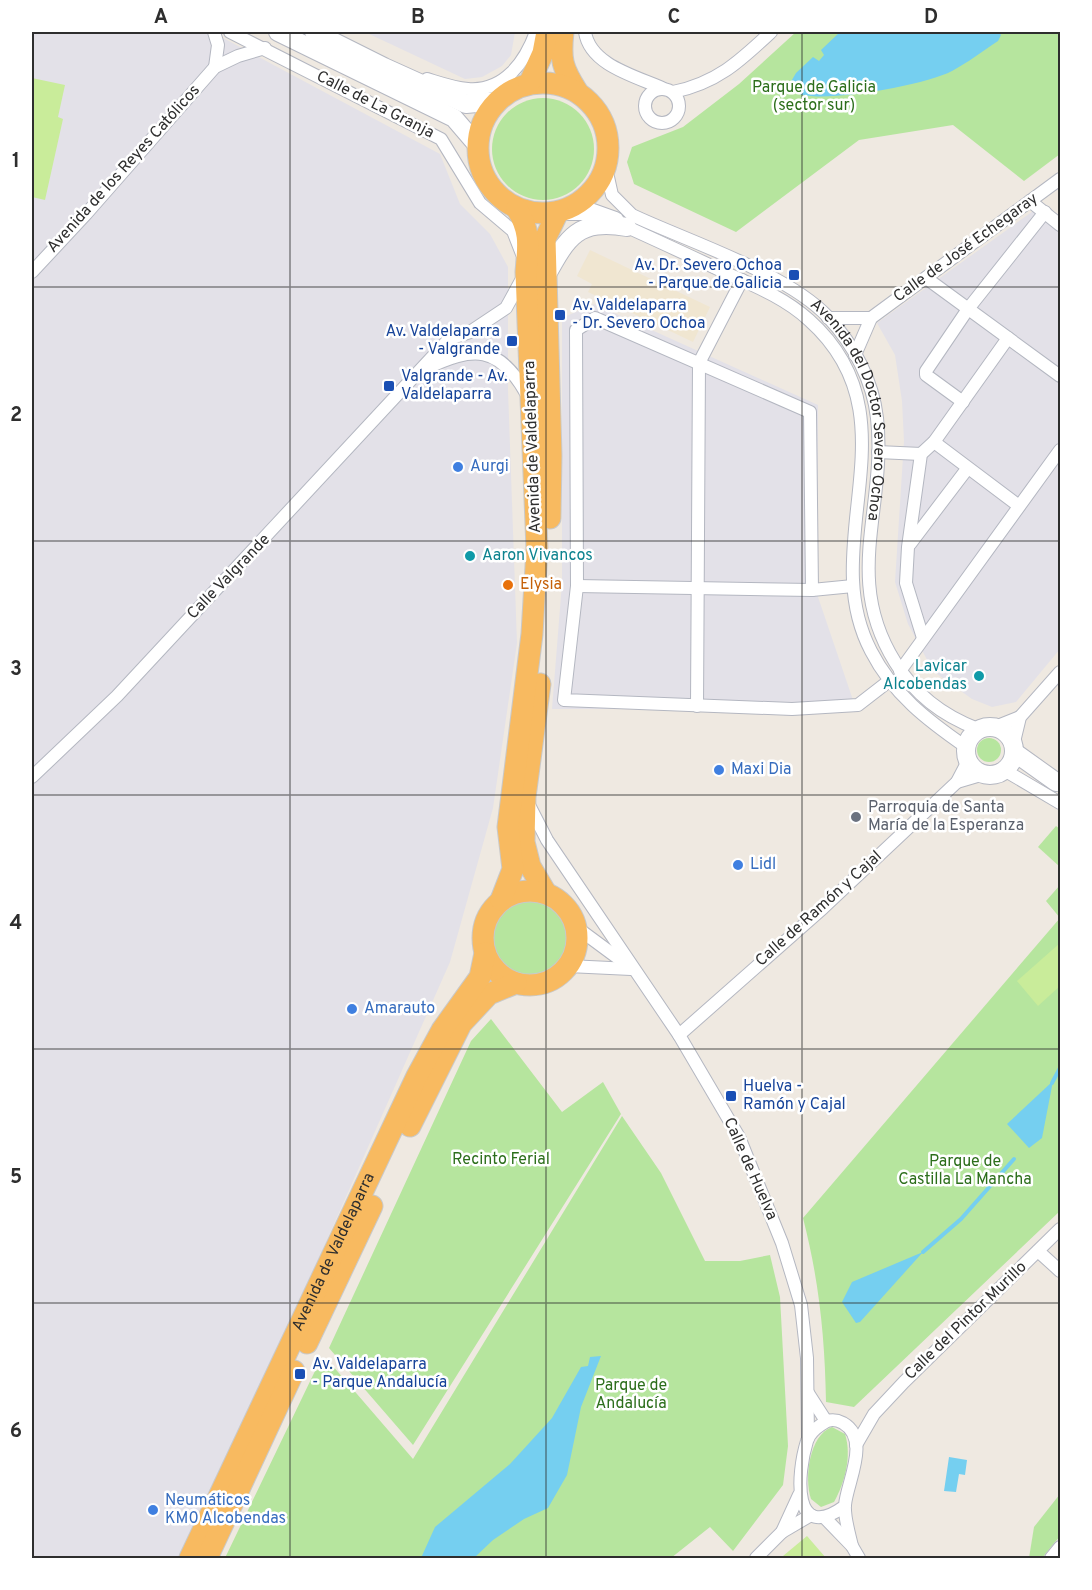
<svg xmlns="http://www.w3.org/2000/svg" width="1092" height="1590" font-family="Overpass,sans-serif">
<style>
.industrial{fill:#e3e1e8}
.education{fill:#f0e6d1}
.green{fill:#b6e59e}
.pitch{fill:#c9ec9a}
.water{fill:#75cff0}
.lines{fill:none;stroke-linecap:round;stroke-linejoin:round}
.stream{stroke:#75cff0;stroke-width:4}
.minor-casing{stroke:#b4b7c1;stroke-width:14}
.secondary-casing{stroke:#b4b7c1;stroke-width:20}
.trunk-casing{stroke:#c9c9c9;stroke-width:23}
.minor{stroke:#fff;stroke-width:12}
.secondary{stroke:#fff;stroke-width:18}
.trunk{stroke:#f8ba60;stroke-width:21}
.grid{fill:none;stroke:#2e2e2e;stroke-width:1.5;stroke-opacity:0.55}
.transit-dot{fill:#1a4fb4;stroke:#fff;stroke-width:2}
.shop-dot{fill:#3f7fe0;stroke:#fff;stroke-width:2}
.culture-dot{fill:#0f9aa8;stroke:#fff;stroke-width:2}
.food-dot{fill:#e8710a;stroke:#fff;stroke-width:2}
.worship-dot{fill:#6b7280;stroke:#fff;stroke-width:2}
.labels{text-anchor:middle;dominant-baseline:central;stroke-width:5;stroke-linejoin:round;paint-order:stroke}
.park-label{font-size:16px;fill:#2c6e1b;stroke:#fff}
.street-label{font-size:16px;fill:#2e2e2e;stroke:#fff}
.transit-label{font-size:16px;fill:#164399;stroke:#fff;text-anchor:start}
.shop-label{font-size:16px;fill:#366cbe;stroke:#fff;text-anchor:start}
.culture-label{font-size:16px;fill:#0d838f;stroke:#fff;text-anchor:start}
.food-label{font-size:16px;fill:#c56008;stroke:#fff;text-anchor:start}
.worship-label{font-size:16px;fill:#5b616d;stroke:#fff;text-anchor:start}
.neatline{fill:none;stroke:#2e2e2e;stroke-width:2}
.grid-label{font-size:20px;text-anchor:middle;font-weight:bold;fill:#2e2e2e}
</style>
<rect width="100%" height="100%" fill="#efe9e1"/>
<g class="industrial">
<polygon points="32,32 212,32 440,154 460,204 490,234 508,267 508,390 517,643 493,808 450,962 186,1558 32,1558"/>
<polygon points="365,32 515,32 511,55 502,66 482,77 465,79"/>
<polygon points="1043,204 1060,218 1060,649 1016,702 992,707 972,699 933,671 908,624 895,582 904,441 902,401 895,355 877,323"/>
<polygon points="594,304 818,405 817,594 856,709 552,709 562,583 562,318"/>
</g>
<polygon class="education" points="590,250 710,307 693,342 588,292 592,284 577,276"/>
<g class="green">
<polygon points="796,32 1060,32 1060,154 1024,181 953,125 859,140 736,232 634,184 627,162 632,147 683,127 739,84"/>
<circle cx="543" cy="149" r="51"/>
<circle cx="989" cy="750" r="12"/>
<polygon points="1056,826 1060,829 1060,867 1038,847"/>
<path d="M 1060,885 L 1060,1211 L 854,1407 L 826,1402 C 825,1338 819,1280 803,1218 L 1060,918 L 1046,901 Z"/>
<circle cx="530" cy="938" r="42"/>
<polygon points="491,1019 562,1112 603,1082 621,1114 413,1445 329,1348 471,1041"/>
<polygon points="622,1116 661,1173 705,1261 740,1261 770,1255 780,1297 788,1446 783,1485 733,1551 710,1527 671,1558 225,1558 315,1371 332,1365 413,1459"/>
<path d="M 832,1427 L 845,1434 C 852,1456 845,1482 834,1502 L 821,1507 L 811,1499 C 804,1479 809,1435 832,1427 Z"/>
<polygon points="1060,1494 1060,1536 1042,1558 1029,1558 1034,1527"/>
</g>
<g class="pitch">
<polygon points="32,78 65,85 58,117 63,119 45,200 32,197"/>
<polygon points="1060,943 1060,986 1038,1006 1017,981"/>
<polygon points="807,1536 826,1558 785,1558 783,1556"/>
</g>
<g class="water">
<path d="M 840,32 L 999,32 L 1001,35 L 998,41 C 983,51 967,63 952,71 C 926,85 826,103 799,94 C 794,92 792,89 789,85 L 796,73 L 813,57 L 819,61 L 824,55 L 821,50 Z"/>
<polygon points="1053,1081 1042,1138 1029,1148 1007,1124"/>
<polygon points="923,1252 860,1322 856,1323 842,1302 852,1282"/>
<polygon points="601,1356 581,1407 567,1475 548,1508 524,1519 493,1540 474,1558 421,1558 435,1527 510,1464 552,1418 581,1367 588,1366 590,1357"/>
<polygon points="949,1457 967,1460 965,1475 959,1474 956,1492 944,1491"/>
</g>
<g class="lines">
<g class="stream">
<polyline points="1052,1083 1060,1068"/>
<polyline points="923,1252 961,1219 1014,1159"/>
</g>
<defs>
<g id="minor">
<polyline points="214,32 218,45 215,67"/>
<polyline points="230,32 441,139 480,203 513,231 522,254"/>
<path d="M 585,32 C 590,65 635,76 662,88"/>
<path d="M 427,79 C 440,83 454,88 468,89 C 504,92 525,62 536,32"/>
<circle cx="662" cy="106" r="17"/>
<path d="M 673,92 C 717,83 740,61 771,32"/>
<path id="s1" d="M 606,168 L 612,195 L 632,215 C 687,241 787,273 828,317 C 854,345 873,381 877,418 C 887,508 842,577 895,662 C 915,695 943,716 978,729"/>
<polyline points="1030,201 1060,225"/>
<path d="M 627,227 C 660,242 693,257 726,273 C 755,286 785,298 809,320 C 919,418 814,543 871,651 C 893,694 927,720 966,747"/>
<polyline points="32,272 86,214 215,67 238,56 265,48"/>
<polyline points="926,278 1060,376"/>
<polyline points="828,318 871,318"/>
<polyline points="871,318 1060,179"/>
<polyline points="855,355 871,318"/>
<path d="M 425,369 C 473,346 499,344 527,395"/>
<polyline points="963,402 926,375 926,371 968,309 1045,212"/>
<polyline points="934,442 1019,506"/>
<polyline points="878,452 921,454"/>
<polyline points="910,544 967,469"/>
<polyline points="577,586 812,590 853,586"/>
<polyline points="812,590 810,412 595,318 576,330 577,586 564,700 792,709 858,705 889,681"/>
<polyline points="923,638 906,583 908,547 921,454 934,442 1008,338"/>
<polyline points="900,671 1060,450"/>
<polyline points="697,706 699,363 742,280"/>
<polyline points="995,727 1020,717"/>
<polyline points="1013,746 1020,717 1060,672"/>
<polyline points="1004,770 1060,803"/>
<polyline points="32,777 117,696 449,339 470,332 506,308 523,277"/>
<polyline points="957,782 984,774"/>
<polyline points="529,805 547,840 679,1035 739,1137 782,1243 801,1305 807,1358 808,1438"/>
<polyline points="576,927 626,964"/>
<polyline points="568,966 631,969"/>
<polyline points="679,1035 823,908 957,782 968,761"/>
<polyline points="1038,1251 1060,1271"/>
<polyline points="808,1393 826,1421"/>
<polyline points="856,1445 874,1414 904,1382 1060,1229"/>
<path d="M 845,1506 C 791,1545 797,1473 807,1441 C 809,1434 816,1428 822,1424 C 829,1419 835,1419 843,1423 C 871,1439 847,1482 845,1505 C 844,1517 849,1533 852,1546"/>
<polyline points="824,1517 852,1546 859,1558"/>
<polyline points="782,1532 811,1515"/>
<polyline points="756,1558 782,1532 799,1495"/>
<polyline points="1051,1558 1060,1547"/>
</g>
<g id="secondary">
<polyline points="278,32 454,118 478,146"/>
<polyline points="314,32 384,67 466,104 498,101"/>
<polyline points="564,211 587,211 615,221"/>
<path d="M 546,276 C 568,236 578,219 627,227"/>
<circle cx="990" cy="751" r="24"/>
<polyline points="1014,752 1056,782"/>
</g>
<g id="trunk">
<path d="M 563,32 C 560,59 562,68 577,91"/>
<circle cx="543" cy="148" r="65"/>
<polyline points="529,84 543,53 547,32"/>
<polyline points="550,518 551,455 545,239 558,212"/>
<polyline points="540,684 525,797 524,842 530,866 546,893"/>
<circle cx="530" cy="938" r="47"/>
<path d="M 501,900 L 513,869 L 508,827 L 532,634 L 537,549 L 526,272 C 528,246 531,232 517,209"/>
<polyline points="410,1126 461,1024 489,994 516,983"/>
<polyline points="307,1343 372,1206"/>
<path id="s2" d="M 190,1558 L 417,1076 L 442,1030 L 480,977 L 485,953"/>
<polyline points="207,1558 294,1371"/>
</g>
</defs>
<use href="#minor" class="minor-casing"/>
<use href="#secondary" class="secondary-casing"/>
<use href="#trunk" class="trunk-casing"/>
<use href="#minor" class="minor"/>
<use href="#secondary" class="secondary"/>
<use href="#trunk" class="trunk"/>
</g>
<path class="grid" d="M 290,32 L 290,1558M 546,32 L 546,1558M 802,32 L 802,1558M 32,287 L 1060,287M 32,541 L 1060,541M 32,795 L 1060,795M 32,1049 L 1060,1049M 32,1303 L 1060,1303"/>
<g class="transit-dot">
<rect x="788" y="269" width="12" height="12" rx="3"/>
<rect x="554" y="309" width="12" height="12" rx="3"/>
<rect x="506" y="335" width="12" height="12" rx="3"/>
<rect x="383" y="380" width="12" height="12" rx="3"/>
<rect x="725" y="1090" width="12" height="12" rx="3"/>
<rect x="294" y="1368" width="12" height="12" rx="3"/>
</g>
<g class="shop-dot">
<circle cx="458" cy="467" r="6"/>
<circle cx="719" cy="770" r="6"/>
<circle cx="738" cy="865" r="6"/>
<circle cx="352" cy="1009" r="6"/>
<circle cx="153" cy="1510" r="6"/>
</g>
<g class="culture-dot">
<circle cx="470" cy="556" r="6"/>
<circle cx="979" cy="676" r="6"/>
</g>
<circle class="food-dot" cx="508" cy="585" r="6"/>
<circle class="worship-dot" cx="856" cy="817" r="6"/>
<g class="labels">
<g class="park-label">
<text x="814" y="88">Parque de Galicia<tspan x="814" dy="18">(sector sur)</tspan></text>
<text x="501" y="1160">Recinto Ferial</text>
<text x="965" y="1162">Parque de<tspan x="965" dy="18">Castilla La Mancha</tspan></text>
<text x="631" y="1386">Parque de<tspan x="631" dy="18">Andalucía</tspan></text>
</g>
<g class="street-label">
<text transform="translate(375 105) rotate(27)">Calle de La Granja</text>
<text transform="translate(124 169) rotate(-48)">Avenida de los Reyes Católicos</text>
<text transform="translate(966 248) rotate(-36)">Calle de José Echegaray</text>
<text stroke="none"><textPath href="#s1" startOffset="376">Avenida del Doctor Severo Ochoa</textPath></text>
<text transform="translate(533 447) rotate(-92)">Avenida de Valdelaparra</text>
<text transform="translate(229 577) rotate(-46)">Calle Valgrande</text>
<text transform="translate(819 909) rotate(-42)">Calle de Ramón y Cajal</text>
<text transform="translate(750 1169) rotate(66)">Calle de Huelva</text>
<text stroke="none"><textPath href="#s2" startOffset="338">Avenida de Valdelaparra</textPath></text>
<text transform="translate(966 1321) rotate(-44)">Calle del Pintor Murillo</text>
</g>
<g class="transit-label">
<text x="782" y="266" text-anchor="end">Av. Dr. Severo Ochoa<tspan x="782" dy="18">- Parque de Galicia</tspan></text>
<text x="572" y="306">Av. Valdelaparra<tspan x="572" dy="18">- Dr. Severo Ochoa</tspan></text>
<text x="500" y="332" text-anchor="end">Av. Valdelaparra<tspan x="500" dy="18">- Valgrande</tspan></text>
<text x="401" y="377">Valgrande - Av.<tspan x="401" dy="18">Valdelaparra</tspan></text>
<text x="743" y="1087">Huelva -<tspan x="743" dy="18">Ramón y Cajal</tspan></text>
<text x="312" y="1365">Av. Valdelaparra<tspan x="312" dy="18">- Parque Andalucía</tspan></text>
</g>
<g class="shop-label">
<text x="470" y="467">Aurgi</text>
<text x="731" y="770">Maxi Dia</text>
<text x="750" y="865">Lidl</text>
<text x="364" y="1009">Amarauto</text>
<text x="165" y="1501">Neumáticos<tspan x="165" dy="18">KM0 Alcobendas</tspan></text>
</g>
<g class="culture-label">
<text x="482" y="556">Aaron Vivancos</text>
<text x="967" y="667" text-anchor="end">Lavicar<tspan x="967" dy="18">Alcobendas</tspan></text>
</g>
<g class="food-label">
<text x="520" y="585">Elysia</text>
</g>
<g class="worship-label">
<text x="868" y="808">Parroquia de Santa<tspan x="868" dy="18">María de la Esperanza</tspan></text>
</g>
</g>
<rect width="1092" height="1590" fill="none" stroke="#ffffff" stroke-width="66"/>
<rect x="33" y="33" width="1026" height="1524" class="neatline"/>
<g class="grid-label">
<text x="161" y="23">A</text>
<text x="418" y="23">B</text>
<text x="674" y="23">C</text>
<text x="931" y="23">D</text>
<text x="16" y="167">1</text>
<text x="16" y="421">2</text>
<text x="16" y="675">3</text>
<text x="16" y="929">4</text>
<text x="16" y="1183">5</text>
<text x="16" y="1437">6</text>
</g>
</svg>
